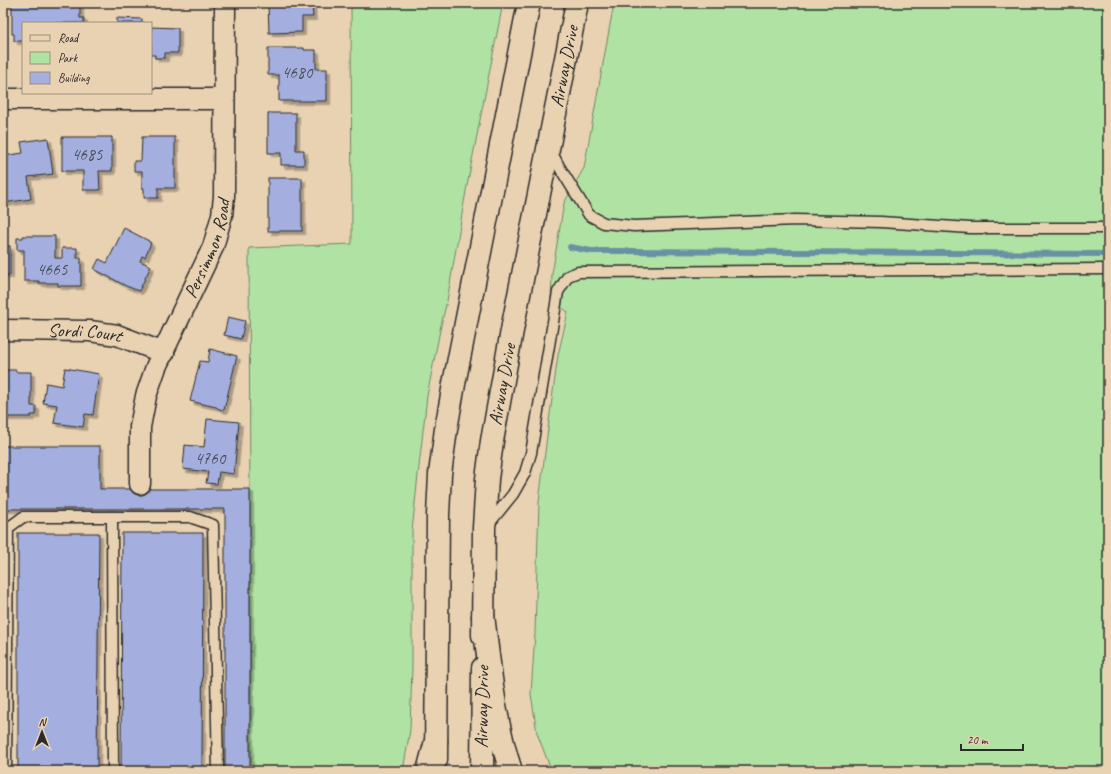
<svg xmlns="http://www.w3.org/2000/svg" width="1111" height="774" font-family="Caveat,sans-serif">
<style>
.green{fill:#b0e2a3;stroke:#6e8667}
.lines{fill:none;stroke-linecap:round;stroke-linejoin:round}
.stream{stroke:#6892a3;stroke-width:6}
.building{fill:#a4afdf;stroke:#2b2b2b;filter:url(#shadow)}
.lane-casing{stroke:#2b2b2b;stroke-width:13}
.street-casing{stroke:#2b2b2b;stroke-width:23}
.secondary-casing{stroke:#2b2b2b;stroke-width:25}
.primary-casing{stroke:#2b2b2b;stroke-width:25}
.lane{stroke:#e9d2b2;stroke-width:10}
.street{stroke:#e9d2b2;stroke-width:20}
.secondary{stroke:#e9d2b2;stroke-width:22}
.primary{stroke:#e9d2b2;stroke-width:22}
.labels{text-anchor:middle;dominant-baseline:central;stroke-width:3.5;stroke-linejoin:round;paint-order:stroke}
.number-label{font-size:17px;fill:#494c58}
.street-label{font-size:19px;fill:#2b2b2b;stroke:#e9d2b2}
</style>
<defs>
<filter id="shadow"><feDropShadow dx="3.5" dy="3.5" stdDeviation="0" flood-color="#0004"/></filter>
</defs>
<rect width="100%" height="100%" fill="#e9d2b2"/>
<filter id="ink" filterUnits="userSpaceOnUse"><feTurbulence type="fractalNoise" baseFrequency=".025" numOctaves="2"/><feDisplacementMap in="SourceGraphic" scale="8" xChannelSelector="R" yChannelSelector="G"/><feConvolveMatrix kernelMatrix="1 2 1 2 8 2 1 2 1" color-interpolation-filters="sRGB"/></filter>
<g filter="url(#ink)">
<g class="green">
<polygon points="351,3 503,3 466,191 447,301 441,325 427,396 418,475 412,531 412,666 410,730 403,771 251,771 249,248 352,244"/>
<polygon points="614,3 1108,3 1108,771 551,770 537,733 531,694 535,633 539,502 547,436 558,355 568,312 551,300 552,274 564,203 584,168"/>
</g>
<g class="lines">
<polyline class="stream" points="570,247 591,251 627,251 1108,254"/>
</g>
<g class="building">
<polygon points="268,3 312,3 313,17 302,17 302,32 269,33"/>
<polygon points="12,4 80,4 80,18 84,18 84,23 23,23 23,41 14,41 14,34 12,34"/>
<polygon points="117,18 142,19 142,23 117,23"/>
<polygon points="151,27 178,28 178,53 165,53 165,58 155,58 155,55 151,55"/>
<polygon points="268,48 304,48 304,50 316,50 316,69 327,69 327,101 279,101 279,75 268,75"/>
<polygon points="268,113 296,113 296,150 304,150 304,165 281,165 281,153 268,153"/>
<polygon points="62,137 112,137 112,171 99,171 100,190 83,190 83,171 62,171"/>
<polygon points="142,137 175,137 175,188 158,188 158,198 144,198 144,188 142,188 142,171 134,171 134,161 141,161"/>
<polygon points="48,138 53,174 28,177 31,199 3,203 3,156 23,153 21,142"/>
<rect x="268" y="178" width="34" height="53"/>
<polygon points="124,228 149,241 149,242 151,243 145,257 142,256 140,261 151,266 139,291 126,286 94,269 99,259 107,263"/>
<polygon points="23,236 55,236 55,258 62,258 62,248 77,248 77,258 81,258 81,286 58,286 58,283 39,283 39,281 24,281 24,250 17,250 17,238 23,238"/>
<rect x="3" y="246" width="7" height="29"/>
<polygon points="228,317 245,321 241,339 224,335"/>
<polygon points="210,349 237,356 224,410 219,409 216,407 190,401 200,361 208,362"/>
<polygon points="65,368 99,374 93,415 85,414 83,427 54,423 57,405 43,403 46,383 62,386"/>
<polygon points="3,370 16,370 16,372 31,372 31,406 36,406 36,415 31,415 31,417 3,417"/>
<polygon points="207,419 239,422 234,474 219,472 217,484 206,483 208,472 183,469 185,445 204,447"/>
<polygon points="3,446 100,446 100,489 250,489 250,771 225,771 225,509 3,509"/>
<polygon points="18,533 99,533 97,771 18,771"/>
<polygon points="122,533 203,533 202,771 121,771"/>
</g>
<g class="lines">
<defs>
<g id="lane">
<polyline points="551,151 560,168 589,215 604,223 634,226 796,220 881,222 970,228 1108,228"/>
<polyline points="112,517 113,771"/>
<polyline points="488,525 513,494 525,473 531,453 558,292 568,276 578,272 1108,269"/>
<polyline points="6,771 8,528 23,517 190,517 213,525 218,771"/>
</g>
<g id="street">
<polyline points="3,99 224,99"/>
<path id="s1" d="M 3,330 L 90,331 L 117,335 L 164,353"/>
<path id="s2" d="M 140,484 L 140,427 L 146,396 L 156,367 L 213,247 L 222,215 L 224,196 L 225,3"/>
</g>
<g id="secondary">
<path id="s3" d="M 483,635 L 484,528 L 487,479 L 492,441 L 513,325 L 577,3"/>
<polyline points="436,760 438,515 440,474 446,429 454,384 529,3"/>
<polyline points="482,771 483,668"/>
</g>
<g id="primary">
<path d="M 483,616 C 490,668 494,721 511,771"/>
<polyline points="428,771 436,741"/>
</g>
</defs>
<use href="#lane" class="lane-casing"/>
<use href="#street" class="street-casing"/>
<use href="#secondary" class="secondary-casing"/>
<use href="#primary" class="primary-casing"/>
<use href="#lane" class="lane"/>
<use href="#street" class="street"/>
<use href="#secondary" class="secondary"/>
<use href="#primary" class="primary"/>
</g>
</g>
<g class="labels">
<g class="number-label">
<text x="297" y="72">4680</text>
<text x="87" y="154">4685</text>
<text x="52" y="269">4665</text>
<text x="210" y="458">4760</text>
</g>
<g class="street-label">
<text stroke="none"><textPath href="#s3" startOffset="576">Airway Drive</textPath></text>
<text stroke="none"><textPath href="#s2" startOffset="249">Persimmon Road</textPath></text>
<text stroke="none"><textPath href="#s1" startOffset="82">Sordi Court</textPath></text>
<text stroke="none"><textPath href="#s3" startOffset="252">Airway Drive</textPath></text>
<text transform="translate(482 707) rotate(-89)">Airway Drive</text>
</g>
</g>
<rect width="1111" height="774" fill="none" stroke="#e9d2b2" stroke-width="16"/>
<rect x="8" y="8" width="1095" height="758" fill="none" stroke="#2b2b2b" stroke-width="1.5" filter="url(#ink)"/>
<rect x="22" y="22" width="130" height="72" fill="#e9d2b2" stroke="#9d8f7c"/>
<rect x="30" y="35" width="20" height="6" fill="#e9d2b2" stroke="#9d8f7c"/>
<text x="58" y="42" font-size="12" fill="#2b2b2b">Road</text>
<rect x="30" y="52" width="20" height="12" fill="#b0e2a3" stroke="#9d8f7c"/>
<text x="58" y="62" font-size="12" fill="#2b2b2b">Park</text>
<rect x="30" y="72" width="20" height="12" fill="#a4afdf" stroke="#9d8f7c"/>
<text x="58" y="82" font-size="12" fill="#2b2b2b">Building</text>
<g transform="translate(42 732)" stroke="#e9d2b2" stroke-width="3" paint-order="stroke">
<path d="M0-3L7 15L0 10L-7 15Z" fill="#2b2b2b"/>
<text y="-6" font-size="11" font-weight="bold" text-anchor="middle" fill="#2b2b2b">N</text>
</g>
<path d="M961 744v6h62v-6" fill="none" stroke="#2b2b2b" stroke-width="2"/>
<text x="967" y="744" font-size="12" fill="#2b2b2b" stroke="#e9d2b2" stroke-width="3" paint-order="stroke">20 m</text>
</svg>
